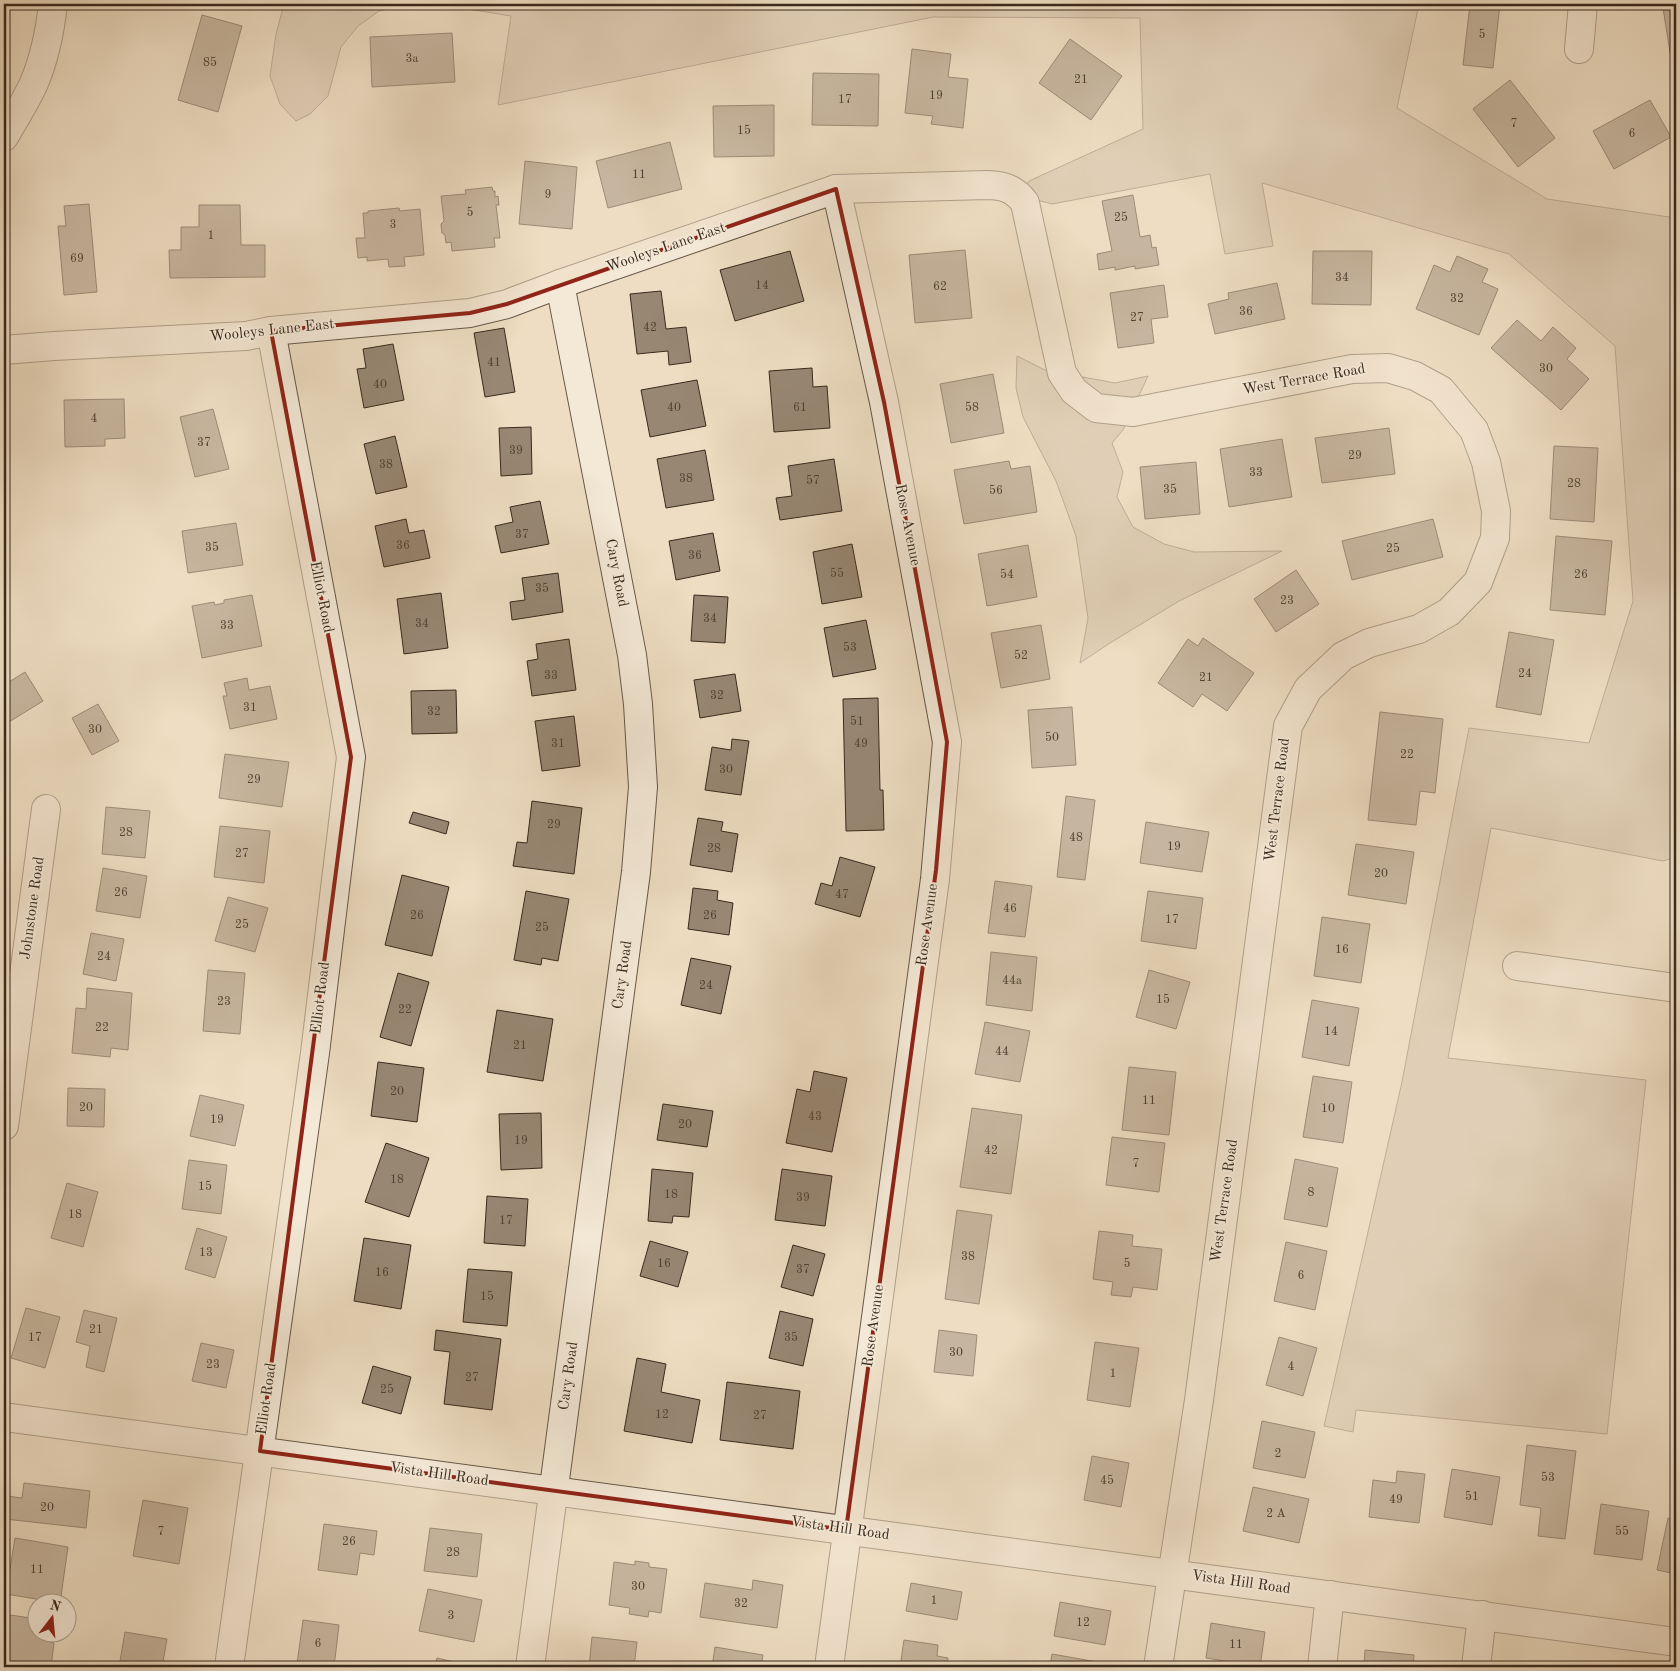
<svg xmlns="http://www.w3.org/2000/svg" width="1680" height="1671" font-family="'Old Standard TT',serif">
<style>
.green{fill:#cfbfa6;stroke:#847462}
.building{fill:#978773;stroke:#392a1d}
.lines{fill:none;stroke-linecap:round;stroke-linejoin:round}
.minor-casing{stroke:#665746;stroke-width:30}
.minor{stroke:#f4e9d7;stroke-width:28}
.marked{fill:none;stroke:#8f2418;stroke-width:4;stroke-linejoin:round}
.labels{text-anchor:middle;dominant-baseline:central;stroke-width:4;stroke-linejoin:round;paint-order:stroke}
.number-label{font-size:12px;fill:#504132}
.street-label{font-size:15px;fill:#392a1d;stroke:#f4e9d7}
</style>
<rect width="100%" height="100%" fill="#eeddc2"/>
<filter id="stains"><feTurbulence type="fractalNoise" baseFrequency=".004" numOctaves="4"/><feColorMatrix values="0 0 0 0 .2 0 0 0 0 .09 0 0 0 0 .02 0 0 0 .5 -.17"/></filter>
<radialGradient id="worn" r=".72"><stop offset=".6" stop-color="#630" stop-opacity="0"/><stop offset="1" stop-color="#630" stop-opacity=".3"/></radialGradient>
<g class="green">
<path d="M 202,4 L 272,4 C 246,13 227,9 202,4 Z"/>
<polygon points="284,4 404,4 379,11 358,26 341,47 328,96 310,114 296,121 280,104 270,76 276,34"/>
<polygon points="437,4 1419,4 1397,108 1547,199 1676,218 1676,857 1663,861 1491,828 1448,1058 1646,1080 1607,1434 1356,1410 1353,1432 1324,1426 1402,1082 1469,728 1589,743 1633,601 1615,346 1509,254 1262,183 1273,246 1225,254 1210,174 1052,204 1033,199 1026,187 1029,181 1143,129 1140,18 933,17 498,105 511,16"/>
<polygon points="1017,356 1045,370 1115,383 1148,376 1123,430 1112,443 1123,472 1117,497 1133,527 1164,544 1194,552 1282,551 1179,601 1110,643 1080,663 1088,618 1076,536 1056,481 1023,417 1016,388"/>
</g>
<g class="building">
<polygon points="1470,4 1500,4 1493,68 1463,65"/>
<polygon points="1676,6 1676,83 1675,83 1663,8"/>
<polygon points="202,15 242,26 218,112 178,100"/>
<polygon points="452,33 455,82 372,87 370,37"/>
<polygon points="1070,39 1122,76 1091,120 1039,83"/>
<polygon points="912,49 951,54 948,77 968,79 963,128 931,124 933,116 905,113"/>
<polygon points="813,73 879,74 878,126 812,125"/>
<polygon points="1510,80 1555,138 1518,167 1473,109"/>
<polygon points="1650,100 1671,137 1614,169 1593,131"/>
<polygon points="774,105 774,156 714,157 713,106"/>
<polygon points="670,142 682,189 608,208 596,161"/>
<polygon points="525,161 577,167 572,229 519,224"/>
<polygon points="492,187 493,191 495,191 495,197 498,196 499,205 496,205 500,238 494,238 495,247 452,251 451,242 446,243 445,235 442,233 441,224 444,221 441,196 466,194 465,190"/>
<polygon points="1133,195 1140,237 1150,235 1152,248 1156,247 1159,265 1135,269 1135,266 1115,270 1115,267 1099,270 1097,254 1112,251 1102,201"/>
<polygon points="89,204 97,292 64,295 58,226 66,226 64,206"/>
<polygon points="199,205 240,205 241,245 265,245 265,277 170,278 169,250 181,250 181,227 199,227"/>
<polygon points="399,208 400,211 420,209 424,255 404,257 405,266 389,267 388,259 367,261 367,257 358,258 356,238 365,238 363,213 368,213 368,211"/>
<polygon points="965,250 972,318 915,323 909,255"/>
<polygon points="790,251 804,301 735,321 720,270"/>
<polygon points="1313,251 1372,251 1371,305 1312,304"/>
<polygon points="1457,256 1488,269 1482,282 1498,289 1479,335 1416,309 1434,265 1450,272"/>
<polygon points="1277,283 1285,319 1215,334 1208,304 1229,299 1228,293"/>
<polygon points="1164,285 1168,317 1151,319 1154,343 1118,348 1110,293"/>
<polygon points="661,291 666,329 686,327 691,362 669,365 668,351 637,354 630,294"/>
<polygon points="1517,320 1541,341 1553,327 1576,348 1567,359 1589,379 1561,410 1491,348"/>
<polygon points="504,328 515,392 485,397 474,333"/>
<polygon points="393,344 404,400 364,408 357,369 366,368 363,349"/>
<polygon points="812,368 813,387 827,386 830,428 774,432 769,371"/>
<polygon points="993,374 1004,433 951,443 940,384"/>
<polygon points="697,380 706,426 650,437 641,390"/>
<polygon points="124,399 125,438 105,439 105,446 65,447 64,400"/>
<polygon points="213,409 229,469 195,477 180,417"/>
<polygon points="531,427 532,474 501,476 499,428"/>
<polygon points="1389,428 1395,474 1322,483 1315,438"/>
<polygon points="395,436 407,487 376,494 364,444"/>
<polygon points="1282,439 1292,497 1229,507 1220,449"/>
<polygon points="1554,446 1598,448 1594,522 1550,519"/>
<polygon points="705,450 714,500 666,508 657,459"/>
<polygon points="834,459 842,511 780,520 776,498 792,496 788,466"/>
<polygon points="1009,461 1011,469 1030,466 1037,512 964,524 954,470"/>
<polygon points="1196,462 1200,514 1145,519 1140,467"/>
<polygon points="540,501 549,544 501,553 495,526 513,522 510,507"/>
<polygon points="406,519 409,533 424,530 430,558 384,567 375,526"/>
<polygon points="1433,519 1443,557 1352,580 1342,541"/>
<polygon points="236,523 243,565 188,573 182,531"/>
<polygon points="713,533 720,571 676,580 669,541"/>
<polygon points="1556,536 1612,541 1605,615 1550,610"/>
<polygon points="852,544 862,597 822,604 813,552"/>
<polygon points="1028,545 1037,597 987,606 978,554"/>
<polygon points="1296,570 1319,604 1276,632 1254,599"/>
<polygon points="558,573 563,612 512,620 510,602 525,600 522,578"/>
<polygon points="441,593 448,648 404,654 397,599"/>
<polygon points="252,595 262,646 202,658 192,606 214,602 215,605 224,603 224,600"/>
<polygon points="694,595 728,597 725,643 691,641"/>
<polygon points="866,620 876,669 833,677 824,628"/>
<polygon points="1041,625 1050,679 1001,688 991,633"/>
<polygon points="1509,632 1554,640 1541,715 1496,707"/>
<polygon points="1203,638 1254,673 1227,711 1202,694 1193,707 1158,683 1188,639 1198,646"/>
<polygon points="569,639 576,690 532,696 527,661 538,659 536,644"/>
<polygon points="25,672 43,701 4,725 4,685"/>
<polygon points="735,674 741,711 700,718 694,680"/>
<polygon points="247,678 249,690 270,686 277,719 230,729 223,696 227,696 224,683"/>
<polygon points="456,690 457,733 412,734 411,691"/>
<polygon points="878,698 880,790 883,790 884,830 846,831 843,699"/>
<polygon points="98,704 119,741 92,755 72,718"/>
<polygon points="1072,707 1076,765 1032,768 1028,710"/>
<polygon points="1380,712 1443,719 1435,793 1420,791 1416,825 1368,820"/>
<polygon points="574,716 580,766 542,771 535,721"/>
<polygon points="732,739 749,741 741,795 705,790 712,747 731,750"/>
<polygon points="225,754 289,762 282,807 219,798"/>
<polygon points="1066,796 1095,800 1085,880 1057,877"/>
<polygon points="532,801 582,808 574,874 513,866 517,842 527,843"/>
<polygon points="106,807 150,811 145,858 102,854"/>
<polygon points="413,812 449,822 446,834 409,823"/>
<polygon points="698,818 723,822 721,831 738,834 732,872 690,865"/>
<polygon points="1146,822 1209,832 1202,872 1140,863"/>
<polygon points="220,826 270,831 264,883 214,877"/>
<polygon points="1356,844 1414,852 1406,904 1348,895"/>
<polygon points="840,857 875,867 860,917 815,904 821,883 832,886"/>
<polygon points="103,868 147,876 140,918 96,911"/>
<polygon points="402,875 449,887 432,956 385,945"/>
<polygon points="995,881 1032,886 1025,937 988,933"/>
<polygon points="693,888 718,891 717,900 733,903 729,935 688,929"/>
<polygon points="526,891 569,899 558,961 542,958 541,965 514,960"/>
<polygon points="1148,891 1203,898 1196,949 1141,941"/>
<polygon points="228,897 268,908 255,952 215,941"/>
<polygon points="1322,917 1370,924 1361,983 1314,976"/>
<polygon points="91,933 124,939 116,981 83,974"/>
<polygon points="991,952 1037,957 1032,1011 986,1005"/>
<polygon points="691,958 731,966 721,1014 681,1005"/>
<polygon points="208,970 245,973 240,1034 203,1031"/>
<polygon points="1149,970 1190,982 1176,1029 1136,1017"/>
<polygon points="398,973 429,982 411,1046 380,1037"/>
<polygon points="87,988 132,993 128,1050 111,1048 110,1057 72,1053 76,1008 86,1009"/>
<polygon points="1312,1000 1359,1008 1349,1066 1302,1057"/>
<polygon points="497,1010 553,1019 543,1081 487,1072"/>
<polygon points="985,1022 1030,1031 1020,1082 975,1074"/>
<polygon points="378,1062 424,1068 417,1122 371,1116"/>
<polygon points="1129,1067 1176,1072 1169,1135 1122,1130"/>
<polygon points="814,1071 847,1078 832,1152 786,1143 797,1089 810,1092"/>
<polygon points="1313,1076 1352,1082 1343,1143 1303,1137"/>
<polygon points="68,1088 105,1089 104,1127 67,1126"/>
<polygon points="200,1095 244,1105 235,1146 190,1136"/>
<polygon points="663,1104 713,1111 707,1147 657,1140"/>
<polygon points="972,1108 1022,1115 1011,1194 960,1187"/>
<polygon points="541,1113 542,1168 501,1170 499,1114"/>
<polygon points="1112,1137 1165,1143 1159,1192 1106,1185"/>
<polygon points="386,1143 429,1158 409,1217 365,1202"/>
<polygon points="1295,1159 1338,1168 1327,1227 1284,1219"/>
<polygon points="189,1160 227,1165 221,1214 182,1209"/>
<polygon points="652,1169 693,1173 689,1217 673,1216 672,1223 648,1221"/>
<polygon points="782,1169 832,1176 825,1226 775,1220"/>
<polygon points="67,1183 98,1192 83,1247 51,1238"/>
<polygon points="487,1196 528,1199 525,1246 484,1243"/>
<polygon points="957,1210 992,1215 979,1304 945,1299"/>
<polygon points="197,1228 227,1237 215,1278 185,1269"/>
<polygon points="1099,1231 1133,1235 1132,1246 1162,1249 1157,1290 1133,1287 1131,1297 1111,1295 1113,1282 1093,1279"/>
<polygon points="364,1238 411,1245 401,1309 354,1301"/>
<polygon points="650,1241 688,1252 678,1287 640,1276"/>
<polygon points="1286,1242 1327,1251 1315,1310 1274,1301"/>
<polygon points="793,1245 825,1254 813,1296 781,1287"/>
<polygon points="468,1269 512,1272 507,1326 463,1322"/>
<polygon points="26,1308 60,1317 45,1368 11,1358"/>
<polygon points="84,1310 117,1318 104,1372 86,1367 90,1346 76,1342"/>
<polygon points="780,1311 813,1319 803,1366 769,1358"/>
<polygon points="436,1330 501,1339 492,1410 444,1404 450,1352 434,1350"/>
<polygon points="939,1330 977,1335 973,1376 934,1372"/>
<polygon points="1279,1337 1317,1348 1303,1396 1266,1385"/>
<polygon points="1095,1342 1139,1348 1130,1407 1087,1400"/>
<polygon points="201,1343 234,1350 226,1388 192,1381"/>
<polygon points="637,1358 666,1364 661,1392 700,1400 692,1443 624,1431"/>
<polygon points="373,1366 411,1377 401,1414 362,1403"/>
<polygon points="727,1382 800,1391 793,1449 720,1440"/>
<polygon points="1262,1421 1315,1432 1305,1478 1253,1468"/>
<polygon points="1527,1445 1576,1451 1565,1539 1538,1536 1541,1508 1520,1505"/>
<polygon points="1092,1456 1129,1463 1121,1507 1084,1500"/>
<polygon points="1452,1469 1500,1477 1492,1525 1444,1517"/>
<polygon points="1397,1471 1425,1474 1419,1523 1369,1517 1373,1480 1396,1483"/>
<polygon points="24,1483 90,1491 86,1528 5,1519 7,1496 22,1498"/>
<polygon points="1253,1487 1309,1499 1299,1543 1243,1531"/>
<polygon points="143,1500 188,1508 179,1564 133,1556"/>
<polygon points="1601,1504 1649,1511 1642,1560 1594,1554"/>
<polygon points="1668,1518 1676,1520 1676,1574 1657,1570"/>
<polygon points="324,1524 377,1531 374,1555 360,1553 357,1575 318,1570"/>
<polygon points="430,1528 482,1534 477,1577 424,1571"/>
<polygon points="15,1538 68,1547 60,1603 6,1594"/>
<polygon points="635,1561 649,1563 649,1567 667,1569 661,1613 649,1611 648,1617 629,1614 630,1608 609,1605 614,1562 635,1565"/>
<polygon points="753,1580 783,1585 777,1628 700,1617 705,1583 752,1590"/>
<polygon points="911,1583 962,1592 957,1620 906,1611"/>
<polygon points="428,1589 482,1600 474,1642 419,1631"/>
<polygon points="1060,1602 1111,1611 1105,1645 1054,1636"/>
<polygon points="10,1615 38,1619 38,1634 51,1634 50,1642 54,1643 51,1667 4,1667 4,1637 7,1637"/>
<polygon points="303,1620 339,1625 334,1667 297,1664"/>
<polygon points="1211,1623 1265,1632 1260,1667 1206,1658"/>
<polygon points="125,1632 167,1639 162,1667 119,1667"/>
<polygon points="592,1637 637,1642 634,1667 589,1667"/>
<polygon points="904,1640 938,1645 937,1656 948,1658 947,1667 900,1667"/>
<polygon points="715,1647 763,1655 761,1667 712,1667"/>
<polygon points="1365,1650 1414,1655 1413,1667 1364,1667"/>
<polygon points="1052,1654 1103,1663 1102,1667 1050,1667"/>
<polygon points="437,1658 476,1667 434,1667"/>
</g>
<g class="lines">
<defs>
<g id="minor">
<polyline points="1579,49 1583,4"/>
<path d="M 4,137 C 14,119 26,101 34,83 C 45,57 50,31 53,4"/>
<path d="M 4,350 L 54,346 L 246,336 L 271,331 L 470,313 L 507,304 L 560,284 L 836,189 L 988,185 C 1004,185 1016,190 1025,203 L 1062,373 L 1074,391 L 1096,408 L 1133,412 L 1352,369 L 1388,368 L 1415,376 L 1441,390 L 1474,430 L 1486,462 L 1496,511 L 1495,538 L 1478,582 L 1449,612 L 1419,629 L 1369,643 L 1343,656 L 1308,689 L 1288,726 L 1199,1400 L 1158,1667"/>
<polyline points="1517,966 1676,988"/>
<polyline points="4,1126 46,809"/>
<polyline points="4,1417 1676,1642"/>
<polyline points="229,1667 315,1053 351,757 271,331"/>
<polyline points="530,1667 636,872 643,787 638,704 632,655 560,284"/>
<polyline points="829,1667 935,879 947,742 884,402 836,189"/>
<polyline points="1322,1667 1330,1595"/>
<polyline points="1476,1667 1482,1615"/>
</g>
</defs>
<use href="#minor" class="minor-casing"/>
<use href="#minor" class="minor"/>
</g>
<path d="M0 0H1680V1671H0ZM 836,189 L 884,402 L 947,742 L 936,870 L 846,1530 L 260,1451 L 351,757 L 271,331 L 470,313 L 507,304 Z" fill="#eeddc2" fill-opacity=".55" fill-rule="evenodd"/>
<path class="marked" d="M 836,189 L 884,402 L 947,742 L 936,870 L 846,1530 L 260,1451 L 351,757 L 271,331 L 470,313 L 507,304 Z"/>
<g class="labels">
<g class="number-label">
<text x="1482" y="35">5</text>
<text x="412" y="59">3a</text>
<text x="210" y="63">85</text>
<text x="1081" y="80">21</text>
<text x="936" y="96">19</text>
<text x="845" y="100">17</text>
<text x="1514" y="124">7</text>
<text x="744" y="131">15</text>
<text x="1632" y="134">6</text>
<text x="639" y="175">11</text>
<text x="548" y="195">9</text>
<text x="470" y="213">5</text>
<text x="1121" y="218">25</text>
<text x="393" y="225">3</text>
<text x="211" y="236">1</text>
<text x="77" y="259">69</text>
<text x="1342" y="278">34</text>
<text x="762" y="286">14</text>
<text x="940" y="287">62</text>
<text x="1457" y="299">32</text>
<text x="1246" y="312">36</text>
<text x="1137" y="318">27</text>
<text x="650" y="328">42</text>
<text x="494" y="363">41</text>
<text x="1546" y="369">30</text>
<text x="380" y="385">40</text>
<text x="674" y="408">40</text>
<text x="800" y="408">61</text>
<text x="972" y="408">58</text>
<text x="94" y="419">4</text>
<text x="204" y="443">37</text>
<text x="516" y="451">39</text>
<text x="1355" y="456">29</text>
<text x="386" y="465">38</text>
<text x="1256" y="473">33</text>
<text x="686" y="479">38</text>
<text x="813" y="481">57</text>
<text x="1574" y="484">28</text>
<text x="1170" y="490">35</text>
<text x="996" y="491">56</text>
<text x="522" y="535">37</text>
<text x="403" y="546">36</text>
<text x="212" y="548">35</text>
<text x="1393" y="549">25</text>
<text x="695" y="556">36</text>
<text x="837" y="574">55</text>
<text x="1007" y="575">54</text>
<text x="1581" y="575">26</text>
<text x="542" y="589">35</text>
<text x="1287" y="601">23</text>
<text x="710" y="619">34</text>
<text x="422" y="624">34</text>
<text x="227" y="626">33</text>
<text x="850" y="648">53</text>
<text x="1021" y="656">52</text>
<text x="1525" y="674">24</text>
<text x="551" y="676">33</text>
<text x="1206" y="678">21</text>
<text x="717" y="696">32</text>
<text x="250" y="708">31</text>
<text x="434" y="712">32</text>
<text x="857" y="722">51</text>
<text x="95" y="730">30</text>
<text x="1052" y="738">50</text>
<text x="558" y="744">31</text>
<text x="861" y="744">49</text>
<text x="1407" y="755">22</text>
<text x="726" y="770">30</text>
<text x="254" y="780">29</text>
<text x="554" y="825">29</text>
<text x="126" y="833">28</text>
<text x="1076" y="838">48</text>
<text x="1174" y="847">19</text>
<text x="714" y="849">28</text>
<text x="242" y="854">27</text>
<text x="1381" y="874">20</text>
<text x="121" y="893">26</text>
<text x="842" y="895">47</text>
<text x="1010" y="909">46</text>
<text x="417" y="916">26</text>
<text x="710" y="916">26</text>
<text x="1172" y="920">17</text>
<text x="242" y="925">25</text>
<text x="542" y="928">25</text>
<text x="1342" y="950">16</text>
<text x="104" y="957">24</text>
<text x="1012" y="981">44a</text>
<text x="706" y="986">24</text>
<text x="1163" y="1000">15</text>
<text x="224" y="1002">23</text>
<text x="405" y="1010">22</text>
<text x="102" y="1028">22</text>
<text x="1331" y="1032">14</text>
<text x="520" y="1046">21</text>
<text x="1002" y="1052">44</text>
<text x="397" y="1092">20</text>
<text x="1149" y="1101">11</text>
<text x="86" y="1108">20</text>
<text x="1328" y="1109">10</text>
<text x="815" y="1117">43</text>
<text x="217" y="1120">19</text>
<text x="685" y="1125">20</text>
<text x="521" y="1141">19</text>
<text x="991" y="1151">42</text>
<text x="1136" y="1164">7</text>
<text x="397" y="1180">18</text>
<text x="205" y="1187">15</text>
<text x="1311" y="1193">8</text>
<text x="671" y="1195">18</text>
<text x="803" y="1198">39</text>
<text x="75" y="1215">18</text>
<text x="506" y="1221">17</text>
<text x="206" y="1253">13</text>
<text x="968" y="1257">38</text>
<text x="664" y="1264">16</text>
<text x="1127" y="1264">5</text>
<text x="803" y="1270">37</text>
<text x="382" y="1273">16</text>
<text x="1301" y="1276">6</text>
<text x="487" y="1297">15</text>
<text x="96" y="1330">21</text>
<text x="35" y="1338">17</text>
<text x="791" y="1338">35</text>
<text x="956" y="1353">30</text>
<text x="213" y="1365">23</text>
<text x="1291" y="1367">4</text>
<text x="1113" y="1374">1</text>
<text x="472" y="1378">27</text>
<text x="387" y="1390">25</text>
<text x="662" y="1415">12</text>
<text x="760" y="1416">27</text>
<text x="1278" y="1454">2</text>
<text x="1548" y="1478">53</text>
<text x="1107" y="1481">45</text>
<text x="1472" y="1497">51</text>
<text x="1396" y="1500">49</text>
<text x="47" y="1508">20</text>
<text x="1276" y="1514">2 A</text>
<text x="161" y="1532">7</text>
<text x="1622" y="1532">55</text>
<text x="349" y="1542">26</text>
<text x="453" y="1553">28</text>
<text x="37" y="1570">11</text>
<text x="638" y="1587">30</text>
<text x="934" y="1601">1</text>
<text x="741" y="1604">32</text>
<text x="451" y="1616">3</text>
<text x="1083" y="1623">12</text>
<text x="318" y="1644">6</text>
<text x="1236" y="1645">11</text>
</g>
<g class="street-label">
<text transform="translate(666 248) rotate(-19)">Wooleys Lane East</text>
<text transform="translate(272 331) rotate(-6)">Wooleys Lane East</text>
<text transform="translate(1304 380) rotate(-10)">West Terrace Road</text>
<text transform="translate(907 525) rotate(79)">Rose Avenue</text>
<text transform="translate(616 573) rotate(79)">Cary Road</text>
<text transform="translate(321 597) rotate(79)">Elliot Road</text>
<text transform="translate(1278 800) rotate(-83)">West Terrace Road</text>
<text transform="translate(33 908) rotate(-82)">Johnstone Road</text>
<text transform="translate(928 925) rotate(-82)">Rose Avenue</text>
<text transform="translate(623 975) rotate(-82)">Cary Road</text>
<text transform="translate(321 998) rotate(-83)">Elliot Road</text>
<text transform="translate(1225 1201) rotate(-82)">West Terrace Road</text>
<text transform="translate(874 1326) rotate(-82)">Rose Avenue</text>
<text transform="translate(569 1376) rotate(-82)">Cary Road</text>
<text transform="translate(267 1399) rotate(-82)">Elliot Road</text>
<text transform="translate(439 1475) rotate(8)">Vista Hill Road</text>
<text transform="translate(840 1529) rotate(8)">Vista Hill Road</text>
<text transform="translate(1241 1583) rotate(8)">Vista Hill Road</text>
</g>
</g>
<rect width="1680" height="1671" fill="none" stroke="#eeddc2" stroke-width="20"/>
<rect x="5" y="5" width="1670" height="1661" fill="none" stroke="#392a1d" stroke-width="2.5"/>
<rect x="10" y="10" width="1660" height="1651" fill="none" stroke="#392a1d"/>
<g transform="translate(52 1618) rotate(16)"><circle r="24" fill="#f4e9d7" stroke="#a99d8d"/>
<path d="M0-4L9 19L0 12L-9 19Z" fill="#8f2418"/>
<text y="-8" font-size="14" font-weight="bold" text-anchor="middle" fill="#392a1d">N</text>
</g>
<rect width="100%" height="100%" filter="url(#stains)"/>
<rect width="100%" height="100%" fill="url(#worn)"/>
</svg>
